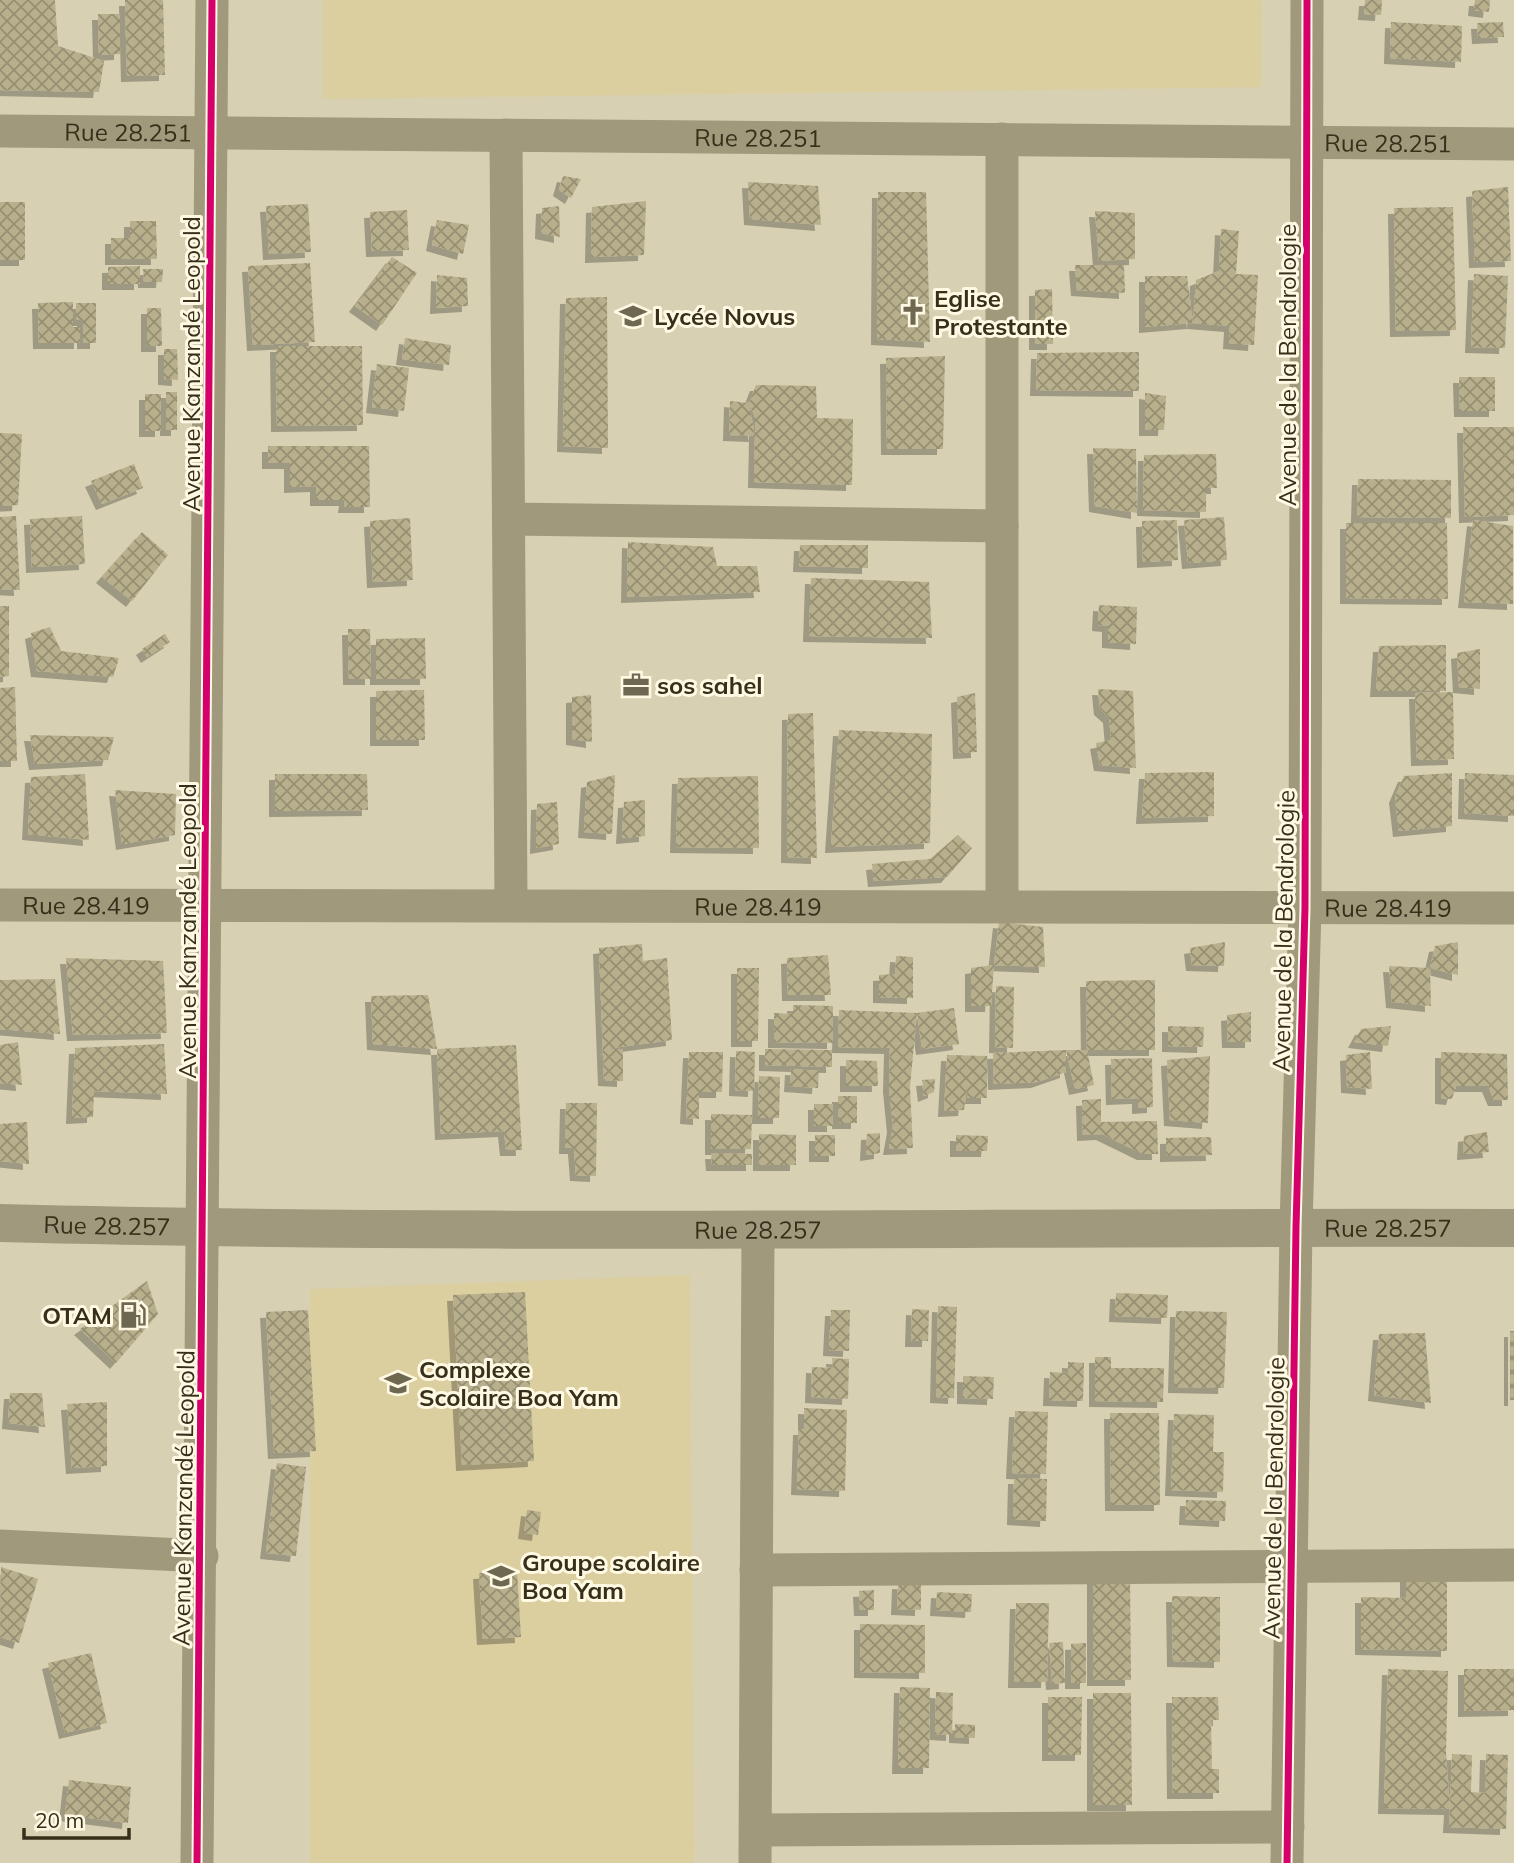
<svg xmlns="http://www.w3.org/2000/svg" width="1514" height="1863" font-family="Mulish,sans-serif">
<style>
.built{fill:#dbce9f}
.building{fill:url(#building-cross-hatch);filter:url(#shadow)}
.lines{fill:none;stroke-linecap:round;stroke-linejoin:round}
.street{stroke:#a0997c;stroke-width:33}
.secondary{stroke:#a1997e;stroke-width:38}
.cycleway-casing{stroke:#fff9e4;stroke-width:11}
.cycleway{stroke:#d6006c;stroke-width:7}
.labels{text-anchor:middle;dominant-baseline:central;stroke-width:6;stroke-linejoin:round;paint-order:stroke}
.street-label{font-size:24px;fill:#36301b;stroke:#fff9e4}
.poi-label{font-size:24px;font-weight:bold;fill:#36301b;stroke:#fff9e4;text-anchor:start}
</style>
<defs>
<pattern id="building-cross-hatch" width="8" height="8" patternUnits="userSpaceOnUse" patternTransform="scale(1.75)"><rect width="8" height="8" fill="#b8af8d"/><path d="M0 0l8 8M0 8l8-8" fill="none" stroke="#968f72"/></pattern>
<filter id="shadow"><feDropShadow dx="-6" dy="6" stdDeviation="0" flood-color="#0004"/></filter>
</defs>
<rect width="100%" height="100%" fill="#d8d0b2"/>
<g class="built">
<polygon points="323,0 1262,0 1261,87 323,99"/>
<polygon points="690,1275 694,1863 310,1863 310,1289"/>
</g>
<g class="building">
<polygon points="0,0 55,0 58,46 104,61 99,92 0,90"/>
<polygon points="125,0 163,0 165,75 127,76"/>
<polygon points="1365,0 1382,0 1381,15 1364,14"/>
<polygon points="1475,0 1490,0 1489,12 1474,10"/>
<polygon points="98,14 120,14 120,54 99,55"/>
<polygon points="1391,22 1462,26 1461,62 1390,58"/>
<polygon points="1503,22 1504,37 1478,38 1477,23"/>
<polygon points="563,176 581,179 571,198 559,190"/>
<polygon points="748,182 818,186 821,225 750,219"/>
<polygon points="1508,187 1511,261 1475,262 1472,191"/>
<polygon points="878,192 926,192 930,342 877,339"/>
<polygon points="646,201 644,255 591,257 592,207"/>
<rect x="0" y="202" width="25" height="58"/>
<polygon points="308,204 311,252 269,254 266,206"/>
<polygon points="559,206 560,237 541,233 542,208"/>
<polygon points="1453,207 1456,330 1396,331 1394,208"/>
<polygon points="407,210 409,250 372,251 370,212"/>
<polygon points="1095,211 1135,213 1135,259 1099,261"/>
<polygon points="437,220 469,225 463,254 432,245"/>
<polygon points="130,221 156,221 157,259 111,259 111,238 130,238"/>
<polygon points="1221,229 1239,231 1236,274 1258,275 1254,345 1229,343 1230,326 1193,323 1196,280 1219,271"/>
<polygon points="392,257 417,273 382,325 355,306"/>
<polygon points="310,263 315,342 253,345 248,266"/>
<polygon points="1075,265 1124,265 1125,293 1077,290"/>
<polygon points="140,266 140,284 108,284 108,267"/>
<polygon points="143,269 163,269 162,282 144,282"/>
<polygon points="1474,274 1508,276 1505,348 1471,347"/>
<polygon points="437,275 467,278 468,306 436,308"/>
<polygon points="1145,276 1187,276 1193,323 1145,327"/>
<polygon points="1052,289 1053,344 1035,344 1035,290"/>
<polygon points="607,297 608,448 563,446 566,298"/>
<polygon points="73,302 73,327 80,327 80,343 39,343 38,303"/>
<polygon points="76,303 96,303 96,343 83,343 83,320 76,320"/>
<polygon points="147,308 161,308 162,346 147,346"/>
<polygon points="405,338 451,345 449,365 402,359"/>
<polygon points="276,346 362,346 363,425 277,426"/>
<polygon points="164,349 177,349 178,380 164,379"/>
<polygon points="1139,352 1139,391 1036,390 1037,353"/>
<polygon points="945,356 943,449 887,449 886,358"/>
<polygon points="377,364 409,368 404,411 372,407"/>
<polygon points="1459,377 1495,377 1495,411 1460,411"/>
<polygon points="756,385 816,386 817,418 853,419 852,485 754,482 755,436 729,435 730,401 749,403 755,436 755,417 749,403"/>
<rect x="166" y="392" width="11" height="38"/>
<polygon points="1145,393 1166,396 1164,430 1145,430"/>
<rect x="145" y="394" width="16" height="37"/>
<polygon points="1463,427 1514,427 1514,515 1465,517"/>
<polygon points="0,433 22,434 18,505 0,506"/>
<polygon points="268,446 369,446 370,507 344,507 345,500 316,500 316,486 290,487 290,463 268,463"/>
<polygon points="1093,448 1136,449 1137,513 1095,506"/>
<polygon points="1216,454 1217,488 1206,488 1206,512 1143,510 1144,455"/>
<polygon points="134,464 143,488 102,504 91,481"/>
<polygon points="1358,479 1451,480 1451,518 1357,517"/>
<polygon points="16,516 20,590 0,589 0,517"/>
<polygon points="82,516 85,564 32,567 30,519"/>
<polygon points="1224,517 1227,560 1188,563 1184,520"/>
<polygon points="410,518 413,580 373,582 370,521"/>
<polygon points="1177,520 1178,560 1143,562 1142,521"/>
<polygon points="1473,520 1513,526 1513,604 1464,602"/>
<polygon points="1346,523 1447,523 1448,599 1346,598"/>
<polygon points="142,532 168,555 132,601 102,577"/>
<polygon points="628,542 713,547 717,566 757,566 760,592 627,597"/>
<polygon points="800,545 868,545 868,568 799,566"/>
<polygon points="811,578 929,582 932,638 809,636"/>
<polygon points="1099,605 1137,607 1136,644 1108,642 1108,626 1098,625"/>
<polygon points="0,606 9,606 9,676 0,677"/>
<polygon points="50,627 61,651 119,658 113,677 37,671 31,633"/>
<polygon points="348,629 370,629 371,679 349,679"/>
<polygon points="165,634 170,642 147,657 142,649"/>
<polygon points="425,638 426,679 376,679 376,639"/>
<polygon points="1446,645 1446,691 1376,691 1379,646"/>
<polygon points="1480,649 1480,689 1459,687 1457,653"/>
<polygon points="15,687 17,761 0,761 0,688"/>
<polygon points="1098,689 1133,691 1136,768 1100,765 1096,743 1111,740 1109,717 1100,709"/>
<polygon points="424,690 425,740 376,740 376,691"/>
<polygon points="1453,692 1454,759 1417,760 1415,693"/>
<polygon points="975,693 977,752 959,753 957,697"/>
<polygon points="591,695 592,742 572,739 572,697"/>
<polygon points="813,713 817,858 787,857 788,714"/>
<polygon points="839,730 932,734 930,843 831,847"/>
<polygon points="30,735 114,737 108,760 35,764"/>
<polygon points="1214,772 1214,816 1142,818 1145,773"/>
<polygon points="1452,773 1452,826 1399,831 1395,797 1404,776"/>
<polygon points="1465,773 1514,775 1514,816 1464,813"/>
<polygon points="85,774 89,840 28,834 31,777"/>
<polygon points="275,774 367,774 368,810 275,811"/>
<polygon points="615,775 612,834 584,832 587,782"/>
<polygon points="758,776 759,848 676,847 678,778"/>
<polygon points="115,790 176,794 175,835 122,844"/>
<polygon points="645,800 645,836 622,838 624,802"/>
<polygon points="557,802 559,844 536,848 537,804"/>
<polygon points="958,835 972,848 947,877 874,881 872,864 930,859"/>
<polygon points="999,922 1043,927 1045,967 994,965"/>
<polygon points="1225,942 1224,966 1192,965 1190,948"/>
<polygon points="1458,942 1458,975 1430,968 1435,946"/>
<polygon points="642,944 643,961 667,958 672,1040 605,1049 623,1049 623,1081 604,1080 599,948"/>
<polygon points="828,955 831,995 788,995 787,958"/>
<polygon points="896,956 913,957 913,998 879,997 879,975 895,974"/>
<polygon points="66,958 163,961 167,1033 73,1035"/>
<polygon points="994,965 991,1006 971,1006 971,968"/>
<polygon points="1389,966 1430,968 1431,1006 1392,1002"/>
<polygon points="737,968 759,968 758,1041 737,1041"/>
<polygon points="55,979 60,1034 0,1029 0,980"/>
<polygon points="1155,980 1155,1050 1087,1050 1086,981"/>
<polygon points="996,986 1014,987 1013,1048 995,1047"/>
<polygon points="428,995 437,1049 516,1045 522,1150 506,1150 504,1131 441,1134 437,1049 373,1044 371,996"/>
<polygon points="793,1005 833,1006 833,1043 774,1042 774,1013 793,1014"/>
<polygon points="954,1008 959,1044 922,1049 917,1013 910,1087 913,1148 889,1149 893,1127 889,1086 890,1048 838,1047 839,1010 917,1013"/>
<polygon points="1251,1012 1251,1042 1228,1042 1227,1015"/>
<polygon points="1168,1026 1204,1027 1203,1047 1168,1046"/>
<polygon points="1391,1026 1388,1046 1354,1042 1361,1029"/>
<polygon points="18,1042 22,1085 0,1083 0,1045"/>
<polygon points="164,1044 167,1094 94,1091 93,1117 72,1118 75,1048"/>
<polygon points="765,1049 832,1050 832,1067 765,1065"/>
<polygon points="1066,1050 1066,1072 1037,1082 994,1084 993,1053"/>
<polygon points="1066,1050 1087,1050 1094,1085 1075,1089"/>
<polygon points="736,1051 755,1052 754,1091 735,1090"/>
<polygon points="689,1052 723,1052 722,1092 699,1092 699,1119 686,1118"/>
<polygon points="1370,1052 1372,1089 1347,1087 1346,1055"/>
<polygon points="1441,1052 1507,1054 1508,1100 1494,1100 1488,1086 1456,1086 1452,1099 1441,1098"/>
<polygon points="947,1055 987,1056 987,1098 967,1098 967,1088 964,1110 944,1111"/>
<polygon points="1210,1056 1208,1123 1170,1120 1167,1060"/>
<polygon points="1152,1058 1153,1107 1138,1108 1138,1098 1112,1099 1111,1059"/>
<polygon points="846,1060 877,1061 878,1086 846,1086"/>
<polygon points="791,1069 819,1071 818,1088 790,1086"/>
<polygon points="759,1076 780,1077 779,1118 758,1118"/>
<polygon points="935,1079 934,1092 924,1096 922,1080"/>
<rect x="838" y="1096" width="19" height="27"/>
<polygon points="1101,1099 1101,1122 1157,1121 1158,1154 1143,1154 1102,1134 1083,1135 1082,1100"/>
<polygon points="566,1103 597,1103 596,1176 576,1175 574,1148 565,1148"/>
<rect x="814" y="1104" width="19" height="22"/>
<polygon points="711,1114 752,1115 751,1149 711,1149"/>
<polygon points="27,1122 29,1164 0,1161 0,1124"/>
<polygon points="1487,1132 1489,1152 1463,1154 1464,1136"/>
<polygon points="880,1133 880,1153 866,1155 867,1134"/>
<polygon points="759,1134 796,1135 796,1165 759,1165"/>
<rect x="815" y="1135" width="20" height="21"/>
<polygon points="956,1135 988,1136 987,1151 956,1151"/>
<polygon points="1211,1137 1212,1155 1166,1156 1166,1138"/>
<polygon points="711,1153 752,1154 752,1165 712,1165"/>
<polygon points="147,1281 158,1314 116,1363 80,1329"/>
<polygon points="525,1292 534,1461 462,1465 453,1295"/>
<polygon points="1116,1293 1168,1295 1167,1318 1115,1316"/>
<polygon points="938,1306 957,1307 954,1398 936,1397"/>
<polygon points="912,1309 929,1310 928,1341 911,1341"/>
<polygon points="308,1310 316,1451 274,1453 266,1312"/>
<polygon points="831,1310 850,1310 849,1351 829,1350"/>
<polygon points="1176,1311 1227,1312 1224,1388 1174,1387"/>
<rect x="1510" y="1331" width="4" height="69"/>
<polygon points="1425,1333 1431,1403 1374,1395 1379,1334"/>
<polygon points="1095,1357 1111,1357 1111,1368 1164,1368 1163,1402 1095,1401"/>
<polygon points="832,1358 849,1359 848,1399 811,1397 812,1367 833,1368"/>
<polygon points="1068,1362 1084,1363 1083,1401 1049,1400 1050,1372 1068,1373"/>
<polygon points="963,1376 994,1377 993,1399 963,1398"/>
<polygon points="10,1393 42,1393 45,1427 8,1423"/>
<polygon points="107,1402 107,1466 72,1468 67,1404"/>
<polygon points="804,1408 847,1410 845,1491 797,1489 799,1429 804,1429"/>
<polygon points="1015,1411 1048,1412 1046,1474 1012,1473"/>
<polygon points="1110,1413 1159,1413 1160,1505 1111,1505"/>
<polygon points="1174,1414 1214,1415 1213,1452 1224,1452 1223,1492 1171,1490"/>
<polygon points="277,1463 306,1467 296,1556 266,1553"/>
<polygon points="1014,1478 1047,1479 1046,1521 1013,1519"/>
<polygon points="1186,1500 1226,1501 1225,1521 1185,1519"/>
<polygon points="527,1510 541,1512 538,1535 524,1533"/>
<polygon points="1,1567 38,1579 19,1643 0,1637"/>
<polygon points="517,1571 521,1637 483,1639 479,1573"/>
<polygon points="1093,1573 1130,1573 1131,1680 1093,1680"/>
<polygon points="1406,1575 1447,1575 1447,1651 1361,1649 1361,1597 1406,1598"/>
<polygon points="898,1583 921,1584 921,1610 897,1609"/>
<polygon points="874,1590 874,1610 860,1610 859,1591"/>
<polygon points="937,1592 972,1594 971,1612 936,1610"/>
<polygon points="1172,1596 1220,1597 1220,1662 1173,1661"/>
<polygon points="1016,1603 1049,1603 1047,1682 1014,1682"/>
<polygon points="860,1624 925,1625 925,1673 860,1672"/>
<polygon points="1063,1642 1065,1683 1052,1684 1049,1643"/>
<polygon points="1086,1643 1086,1683 1071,1683 1071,1644"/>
<polygon points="91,1653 107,1723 65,1733 48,1663"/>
<polygon points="1388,1669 1448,1671 1446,1753 1450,1807 1452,1754 1472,1755 1471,1792 1485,1793 1486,1754 1508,1755 1506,1829 1449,1827 1450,1809 1384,1808"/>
<polygon points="1464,1669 1514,1669 1514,1710 1464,1711"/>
<polygon points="900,1687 930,1688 929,1768 898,1768"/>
<polygon points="936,1692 953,1693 952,1735 935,1734"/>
<polygon points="1093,1693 1131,1693 1132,1805 1093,1805"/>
<polygon points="1048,1697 1082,1697 1081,1755 1048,1755"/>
<polygon points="1172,1697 1218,1697 1219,1720 1211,1720 1212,1769 1219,1769 1219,1793 1173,1793"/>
<polygon points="955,1724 975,1725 975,1738 955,1737"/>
<polygon points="69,1780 131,1787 128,1823 65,1815"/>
</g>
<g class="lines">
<g class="street">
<path id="s1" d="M 0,131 L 1514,144"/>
<polyline points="506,135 511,904"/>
<polyline points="1002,139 1002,906"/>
<polyline points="510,519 1002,526"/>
<path id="s2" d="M 0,905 L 1514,908"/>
<polyline points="0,1546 202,1556"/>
<polyline points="756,1570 1514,1565"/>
<polyline points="756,1830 1288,1827"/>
<polyline points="197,1863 212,0"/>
<polyline points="755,1863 758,1231"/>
<polyline points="1287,1863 1296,1227 1305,908 1307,0"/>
</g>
<path class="secondary" id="s3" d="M 0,1223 C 505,1236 1009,1226 1514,1228"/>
<defs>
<g id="cycleway">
<polyline points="197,1863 212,0"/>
<polyline points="1287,1863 1296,1227 1305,908 1307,0"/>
</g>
</defs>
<use href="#cycleway" class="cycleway-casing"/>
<use href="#cycleway" class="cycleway"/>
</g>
<defs>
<symbol id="church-bare" viewBox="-9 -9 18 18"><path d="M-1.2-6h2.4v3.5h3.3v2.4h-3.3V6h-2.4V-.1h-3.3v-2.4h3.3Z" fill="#6f6850" stroke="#fff9e4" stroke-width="2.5" paint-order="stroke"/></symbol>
<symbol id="university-bare" viewBox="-9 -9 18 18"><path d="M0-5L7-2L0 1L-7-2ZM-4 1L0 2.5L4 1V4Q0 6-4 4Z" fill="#6f6850" stroke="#fff9e4" stroke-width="2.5" paint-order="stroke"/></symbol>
<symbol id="office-bare" viewBox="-9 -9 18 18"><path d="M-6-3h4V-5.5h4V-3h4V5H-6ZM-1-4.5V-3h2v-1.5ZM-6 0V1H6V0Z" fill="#6f6850" stroke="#fff9e4" stroke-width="2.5" paint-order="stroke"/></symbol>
<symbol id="fuel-bare" viewBox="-9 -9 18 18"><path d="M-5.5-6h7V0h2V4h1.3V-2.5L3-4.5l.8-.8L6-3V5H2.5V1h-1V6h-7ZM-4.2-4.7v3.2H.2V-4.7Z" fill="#6f6850" stroke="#fff9e4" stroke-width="2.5" paint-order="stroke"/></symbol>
<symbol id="school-bare" viewBox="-9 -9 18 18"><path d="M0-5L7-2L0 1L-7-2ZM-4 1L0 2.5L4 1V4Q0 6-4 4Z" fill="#6f6850" stroke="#fff9e4" stroke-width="2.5" paint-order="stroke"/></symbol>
</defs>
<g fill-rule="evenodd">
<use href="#church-bare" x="894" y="293" width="38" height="38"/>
<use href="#university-bare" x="614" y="297" width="38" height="38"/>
<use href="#office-bare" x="617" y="666" width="38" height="38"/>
<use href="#fuel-bare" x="114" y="1296" width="38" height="38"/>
<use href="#school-bare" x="379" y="1364" width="38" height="38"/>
<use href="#school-bare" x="482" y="1557" width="38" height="38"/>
</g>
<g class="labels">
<g class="street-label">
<text stroke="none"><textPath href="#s1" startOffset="128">Rue 28.251</textPath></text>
<text stroke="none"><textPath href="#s1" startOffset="758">Rue 28.251</textPath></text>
<text stroke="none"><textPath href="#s1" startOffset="1388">Rue 28.251</textPath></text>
<text transform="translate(191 364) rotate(-90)">Avenue Kanzandé Leopold</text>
<text transform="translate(1287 365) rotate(-90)">Avenue de la Bendrologie</text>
<text stroke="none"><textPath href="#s2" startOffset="86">Rue 28.419</textPath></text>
<text stroke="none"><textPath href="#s2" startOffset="758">Rue 28.419</textPath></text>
<text stroke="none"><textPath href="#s2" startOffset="1388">Rue 28.419</textPath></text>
<text transform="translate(187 931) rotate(-90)">Avenue Kanzandé Leopold</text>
<text transform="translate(1283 931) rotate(-89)">Avenue de la Bendrologie</text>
<text stroke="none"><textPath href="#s3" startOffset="107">Rue 28.257</textPath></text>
<text stroke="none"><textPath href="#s3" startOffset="1388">Rue 28.257</textPath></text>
<text stroke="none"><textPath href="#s3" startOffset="758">Rue 28.257</textPath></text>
<text transform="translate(183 1498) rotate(-89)">Avenue Kanzandé Leopold</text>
<text transform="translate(1273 1498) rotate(-89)">Avenue de la Bendrologie</text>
</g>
<g class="poi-label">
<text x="934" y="298">Eglise<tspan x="934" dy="28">Protestante</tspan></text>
<text x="654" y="316">Lycée Novus</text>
<text x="657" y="685">sos sahel</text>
<text x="112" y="1315" text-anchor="end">OTAM</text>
<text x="419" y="1369">Complexe<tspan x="419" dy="28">Scolaire Boa Yam</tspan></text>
<text x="522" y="1562">Groupe scolaire<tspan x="522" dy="28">Boa Yam</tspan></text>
</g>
</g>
<path d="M24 1828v10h105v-10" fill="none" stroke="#36301b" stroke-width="3.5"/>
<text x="35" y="1828" font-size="21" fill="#36301b" stroke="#fff9e4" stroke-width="5" paint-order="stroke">20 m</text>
</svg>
